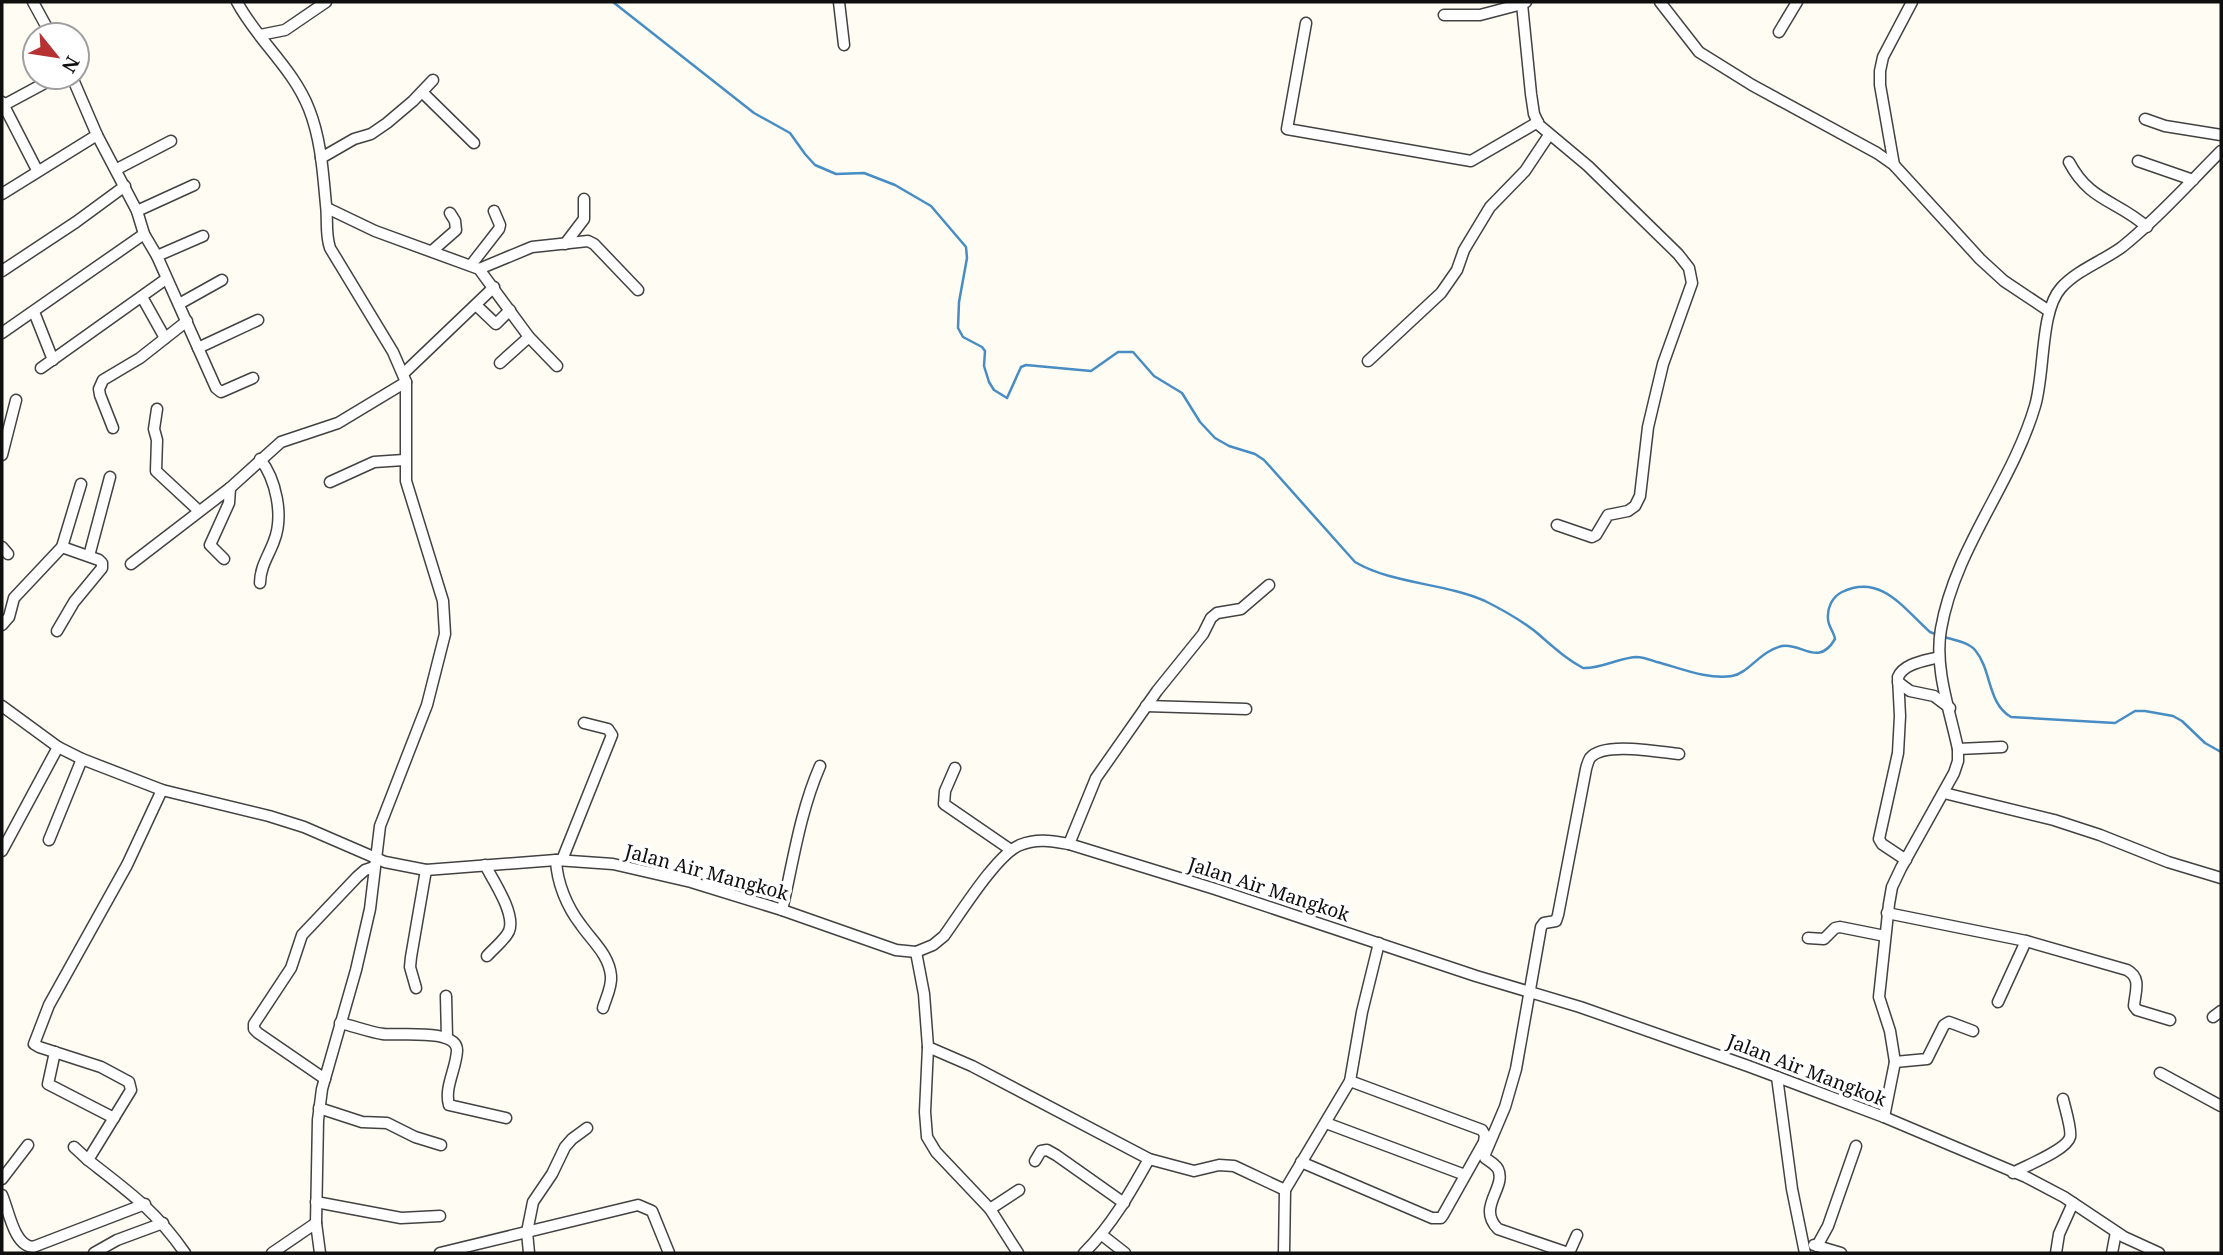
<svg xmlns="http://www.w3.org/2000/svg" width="2223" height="1255" font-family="'Noto Serif',serif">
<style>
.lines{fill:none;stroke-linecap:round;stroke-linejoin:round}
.stream{stroke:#478dc4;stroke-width:2.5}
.minor-casing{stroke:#424242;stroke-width:13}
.minor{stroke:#fff;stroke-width:10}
.labels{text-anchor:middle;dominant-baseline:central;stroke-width:7;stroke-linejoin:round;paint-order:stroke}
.street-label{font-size:19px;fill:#0f0f0f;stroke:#fff}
</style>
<rect width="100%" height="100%" fill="#fefcf3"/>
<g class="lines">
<g class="stream">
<path d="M 613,2 L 754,113 L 790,133 L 805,154 L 815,165 L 836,174 L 864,173 L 895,185 L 931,206 L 966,247 L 967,258 L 959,302 L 958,328 L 963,337 L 982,347 L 985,351 L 984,366 L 989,382 L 994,390 L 1007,398 L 1021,367 L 1026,365 L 1091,371 L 1118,352 L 1133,352 L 1154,376 L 1182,393 L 1200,422 L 1215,438 L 1229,446 L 1255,454 L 1264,460 L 1355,562 C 1392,584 1445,583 1485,601 C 1505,611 1528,624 1544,639 C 1558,651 1567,659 1583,668 C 1601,669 1618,658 1636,657 C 1643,657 1651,660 1657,662 C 1680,668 1708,680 1732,676 C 1749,673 1760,651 1782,646 C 1801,642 1818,668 1835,639 C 1834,632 1828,626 1828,619 C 1827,608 1832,597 1842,592 C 1881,573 1904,609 1930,632 L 1938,635"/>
<path d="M 1944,637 C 1954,640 1968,642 1975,650 C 1992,670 1987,703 2011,717 L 2115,723 L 2135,711 L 2145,711 L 2173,716 L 2182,721 L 2205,743 L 2221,752"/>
</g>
<defs>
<g id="minor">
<polyline points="33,2 51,35"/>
<path d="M 237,2 C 257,40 293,68 309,109 C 321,139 323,173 326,205 C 328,220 325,233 330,248 L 393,352 L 406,382 L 406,481 L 443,601 L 445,634 L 427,705 L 380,826 L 370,909 L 356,970 L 322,1089 L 318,1120 L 316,1223 L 320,1253"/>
<polyline points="839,2 844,45"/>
<polyline points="1526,2 1522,4 1531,94 1534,114 1539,125 1588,166 1678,254 1689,268 1692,283 1663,364 1648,427 1640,496 1635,506 1628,511 1608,515 1596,535 1592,537 1557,525"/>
<polyline points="1660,2 1699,52 1752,85 1877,153 1894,165 1980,259 2004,281 2049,311"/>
<polyline points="1444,15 1480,15 1522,4"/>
<polyline points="1306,23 1287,129 1471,161 1538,122"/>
<polyline points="1779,32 1797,2"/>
<polyline points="260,35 285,30 326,2"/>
<polyline points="72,77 97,135 137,211 144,234 157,256 216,388 221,392 253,378"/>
<polyline points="422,92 474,143"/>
<polyline points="2,102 37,170"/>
<polyline points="2,106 56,77"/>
<polyline points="2145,119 2165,126 2221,135"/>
<polyline points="321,158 354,139 371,134 387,123 413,101 433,80"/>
<polyline points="2138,161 2193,180"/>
<path d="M 2069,162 C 2090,202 2117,200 2147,227"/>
<polyline points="1894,165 1880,85 1880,71 1883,57 1912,2"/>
<polyline points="117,169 171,141"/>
<polyline points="2,194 97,135"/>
<polyline points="327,208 375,231 479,269 529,337 557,366"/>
<polyline points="137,211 194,185"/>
<polyline points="565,244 584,219 584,199"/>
<polyline points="432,251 456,230 455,221 450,213"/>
<polyline points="157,256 203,236"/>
<polyline points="471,265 499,229 500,225 494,211"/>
<polyline points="479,269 532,247 588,241 594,244 638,290"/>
<polyline points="2,271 76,222 125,186"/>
<polyline points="142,297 165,338"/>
<polyline points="179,304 222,280"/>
<polyline points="476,305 496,324 510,310"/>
<polyline points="34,312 53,360"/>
<polyline points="2,333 144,234"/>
<polyline points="198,348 258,320"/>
<polyline points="1368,361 1441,293 1457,270 1464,250 1490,207 1525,171 1549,135"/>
<polyline points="500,363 529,337"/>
<polyline points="41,368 166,279"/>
<polyline points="403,374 494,287"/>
<polyline points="157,409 154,429 157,440 156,471 199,511"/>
<polyline points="113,428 100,395 99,389 103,380 140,358 187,321"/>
<polyline points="2,455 16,400"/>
<path d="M 260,459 C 276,479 284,516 274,541 C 269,555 260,567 260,583"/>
<polyline points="330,482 374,462 404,460"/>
<polyline points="2,547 8,554"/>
<polyline points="89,556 110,477"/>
<polyline points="224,559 210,545 229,503 230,488"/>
<polyline points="131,564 230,488 281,442 338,423 406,382"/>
<polyline points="2,625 9,617 14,598 62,547 81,484"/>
<polyline points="57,631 74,602 102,568 102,563 99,560 62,547"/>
<polyline points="1898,682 1910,691 1934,696 1950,708"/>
<path d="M 2,706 L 58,747 L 82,759 L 162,790 L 269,816 L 304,827 L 385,862 L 426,870 L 556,860 L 613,864 L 691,882 L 782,910 L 896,950 L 916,952 L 933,945 L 944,936 C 960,914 997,854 1020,845 C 1037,838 1052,841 1069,844 L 1215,889 L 1476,976 L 1580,1007 L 1748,1066 L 1884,1117 L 2026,1177 L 2064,1197 L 2124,1237 L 2159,1253"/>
<polyline points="1146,706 1246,709"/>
<polyline points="1958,749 2002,747"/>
<polyline points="955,768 945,791 944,804 1011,850"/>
<path d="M 162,790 L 127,865 L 49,1005 L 34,1044 L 39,1047 L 101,1067 L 129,1082 L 131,1090 L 88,1160 C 129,1192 155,1210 185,1253"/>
<polyline points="1944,793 2054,820 2100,835 2168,862 2221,878"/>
<polyline points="49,840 82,759"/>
<polyline points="1069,844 1096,778 1157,691 1203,634 1211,618 1217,613 1241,609 1269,585"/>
<polyline points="2,851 58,747"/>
<path d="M 556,860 C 557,883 567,907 581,925 C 593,942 609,955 611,976 C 612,987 606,998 603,1008"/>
<polyline points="562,860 612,735 608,729 584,723"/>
<path d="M 1906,860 L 1882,844 L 1879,839 L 1898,753 L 1900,716 L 1898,677 C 1904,663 1925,661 1939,657"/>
<path d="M 485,865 C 493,880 516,914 509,931 C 505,940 494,948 487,956"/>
<path d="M 782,910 C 793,862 800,812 820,766"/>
<path d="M 1887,913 L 2026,941 L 2127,970 C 2142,978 2135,992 2134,1006 L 2137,1010 L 2170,1020"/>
<polyline points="1808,938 1824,939 1835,928 1840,927 1885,936"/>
<polyline points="916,952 924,994 928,1047 925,1112 927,1137 936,1152 990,1209 1018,1253"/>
<polyline points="416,988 410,967 411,957 426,870"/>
<polyline points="446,996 447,1038"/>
<polyline points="1998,1002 2026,941"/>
<polyline points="2213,1017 2221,1011"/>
<path d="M 340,1023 C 354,1026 369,1032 383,1034 C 398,1036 458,1028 457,1051 C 456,1069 444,1088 449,1105 L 506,1118"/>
<polyline points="928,1047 972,1066 1149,1159 1194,1171 1219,1165 1234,1166 1285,1190"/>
<polyline points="55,1052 48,1084 114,1118"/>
<polyline points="1895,1062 1927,1059 1944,1025 1949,1022 1973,1031"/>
<polyline points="2160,1073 2221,1106"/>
<polyline points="1777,1077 1792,1189 1805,1253"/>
<polyline points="325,1079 258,1033 254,1029 254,1024 291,968 302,935 357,877 365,870 374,867"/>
<polyline points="319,1108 362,1122 387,1123 415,1137 441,1145"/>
<path d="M 1884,1117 L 1895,1062 L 1890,1031 L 1879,997 L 1889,904 L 1892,887 L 1901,868 L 1954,773 L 1958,761 L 1958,749 C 1950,711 1934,668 1941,629 C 1955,548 2012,484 2035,406 C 2045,373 2040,311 2061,288 C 2077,270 2103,261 2122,247 C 2158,218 2189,183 2221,151"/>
<polyline points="1326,1123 1465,1175"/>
<polyline points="74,1147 88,1160"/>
<polyline points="1035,1161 1041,1151 1047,1150 1056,1155 1124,1203"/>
<polyline points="1301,1162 1432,1218 1441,1218 1443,1215 1484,1142 1485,1135 1482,1130 1350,1081"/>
<path d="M 2013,1173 C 2025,1166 2067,1150 2070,1137 C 2072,1130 2065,1108 2063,1099"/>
<polyline points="2,1179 28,1145"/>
<path d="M 2,1195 C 9,1211 14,1246 33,1247 L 145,1204"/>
<polyline points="316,1202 401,1218 440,1216"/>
<polyline points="990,1209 1019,1190"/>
<polyline points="1102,1235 1125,1253"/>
<polyline points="1814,1245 1841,1253"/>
<polyline points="1817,1246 1828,1226 1856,1146"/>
<polyline points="94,1253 117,1240 163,1223"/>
<polyline points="272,1253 316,1223"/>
<polyline points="440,1253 638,1205 652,1211 669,1253"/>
<polyline points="529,1253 527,1232 533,1202 552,1174 565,1147 572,1139 587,1128"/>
<path d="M 1084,1253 C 1112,1225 1130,1193 1149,1159"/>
<polyline points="1284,1253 1285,1190 1350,1081 1362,1012 1379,943"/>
<path d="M 1568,1253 L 1498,1229 C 1476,1207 1507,1188 1498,1169 C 1495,1164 1489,1161 1485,1158 L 1485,1154 L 1505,1107 L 1516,1069 L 1541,927 L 1544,923 L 1556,921 L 1558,915 L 1586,769 C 1587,765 1588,761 1590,758 C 1603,741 1659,752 1679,754"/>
<polyline points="1569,1253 1577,1235"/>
<polyline points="2056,1253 2059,1234 2073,1203"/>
<polyline points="2112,1253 2116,1232"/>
</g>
</defs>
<use href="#minor" class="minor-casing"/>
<use href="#minor" class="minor"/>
</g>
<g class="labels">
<g class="street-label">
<text transform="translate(707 872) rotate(15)">Jalan Air Mangkok</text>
<text transform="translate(1269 889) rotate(18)">Jalan Air Mangkok</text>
<text transform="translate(1807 1070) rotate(21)">Jalan Air Mangkok</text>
</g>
</g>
<rect width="2223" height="1255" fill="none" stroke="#0f0f0f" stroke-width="7"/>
<g transform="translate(56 56) rotate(120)"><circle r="33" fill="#ffffff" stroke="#9f9f9f" stroke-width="2"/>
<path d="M0-5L12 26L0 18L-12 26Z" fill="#b63132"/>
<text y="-10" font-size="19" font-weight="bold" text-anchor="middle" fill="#0f0f0f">N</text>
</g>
</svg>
